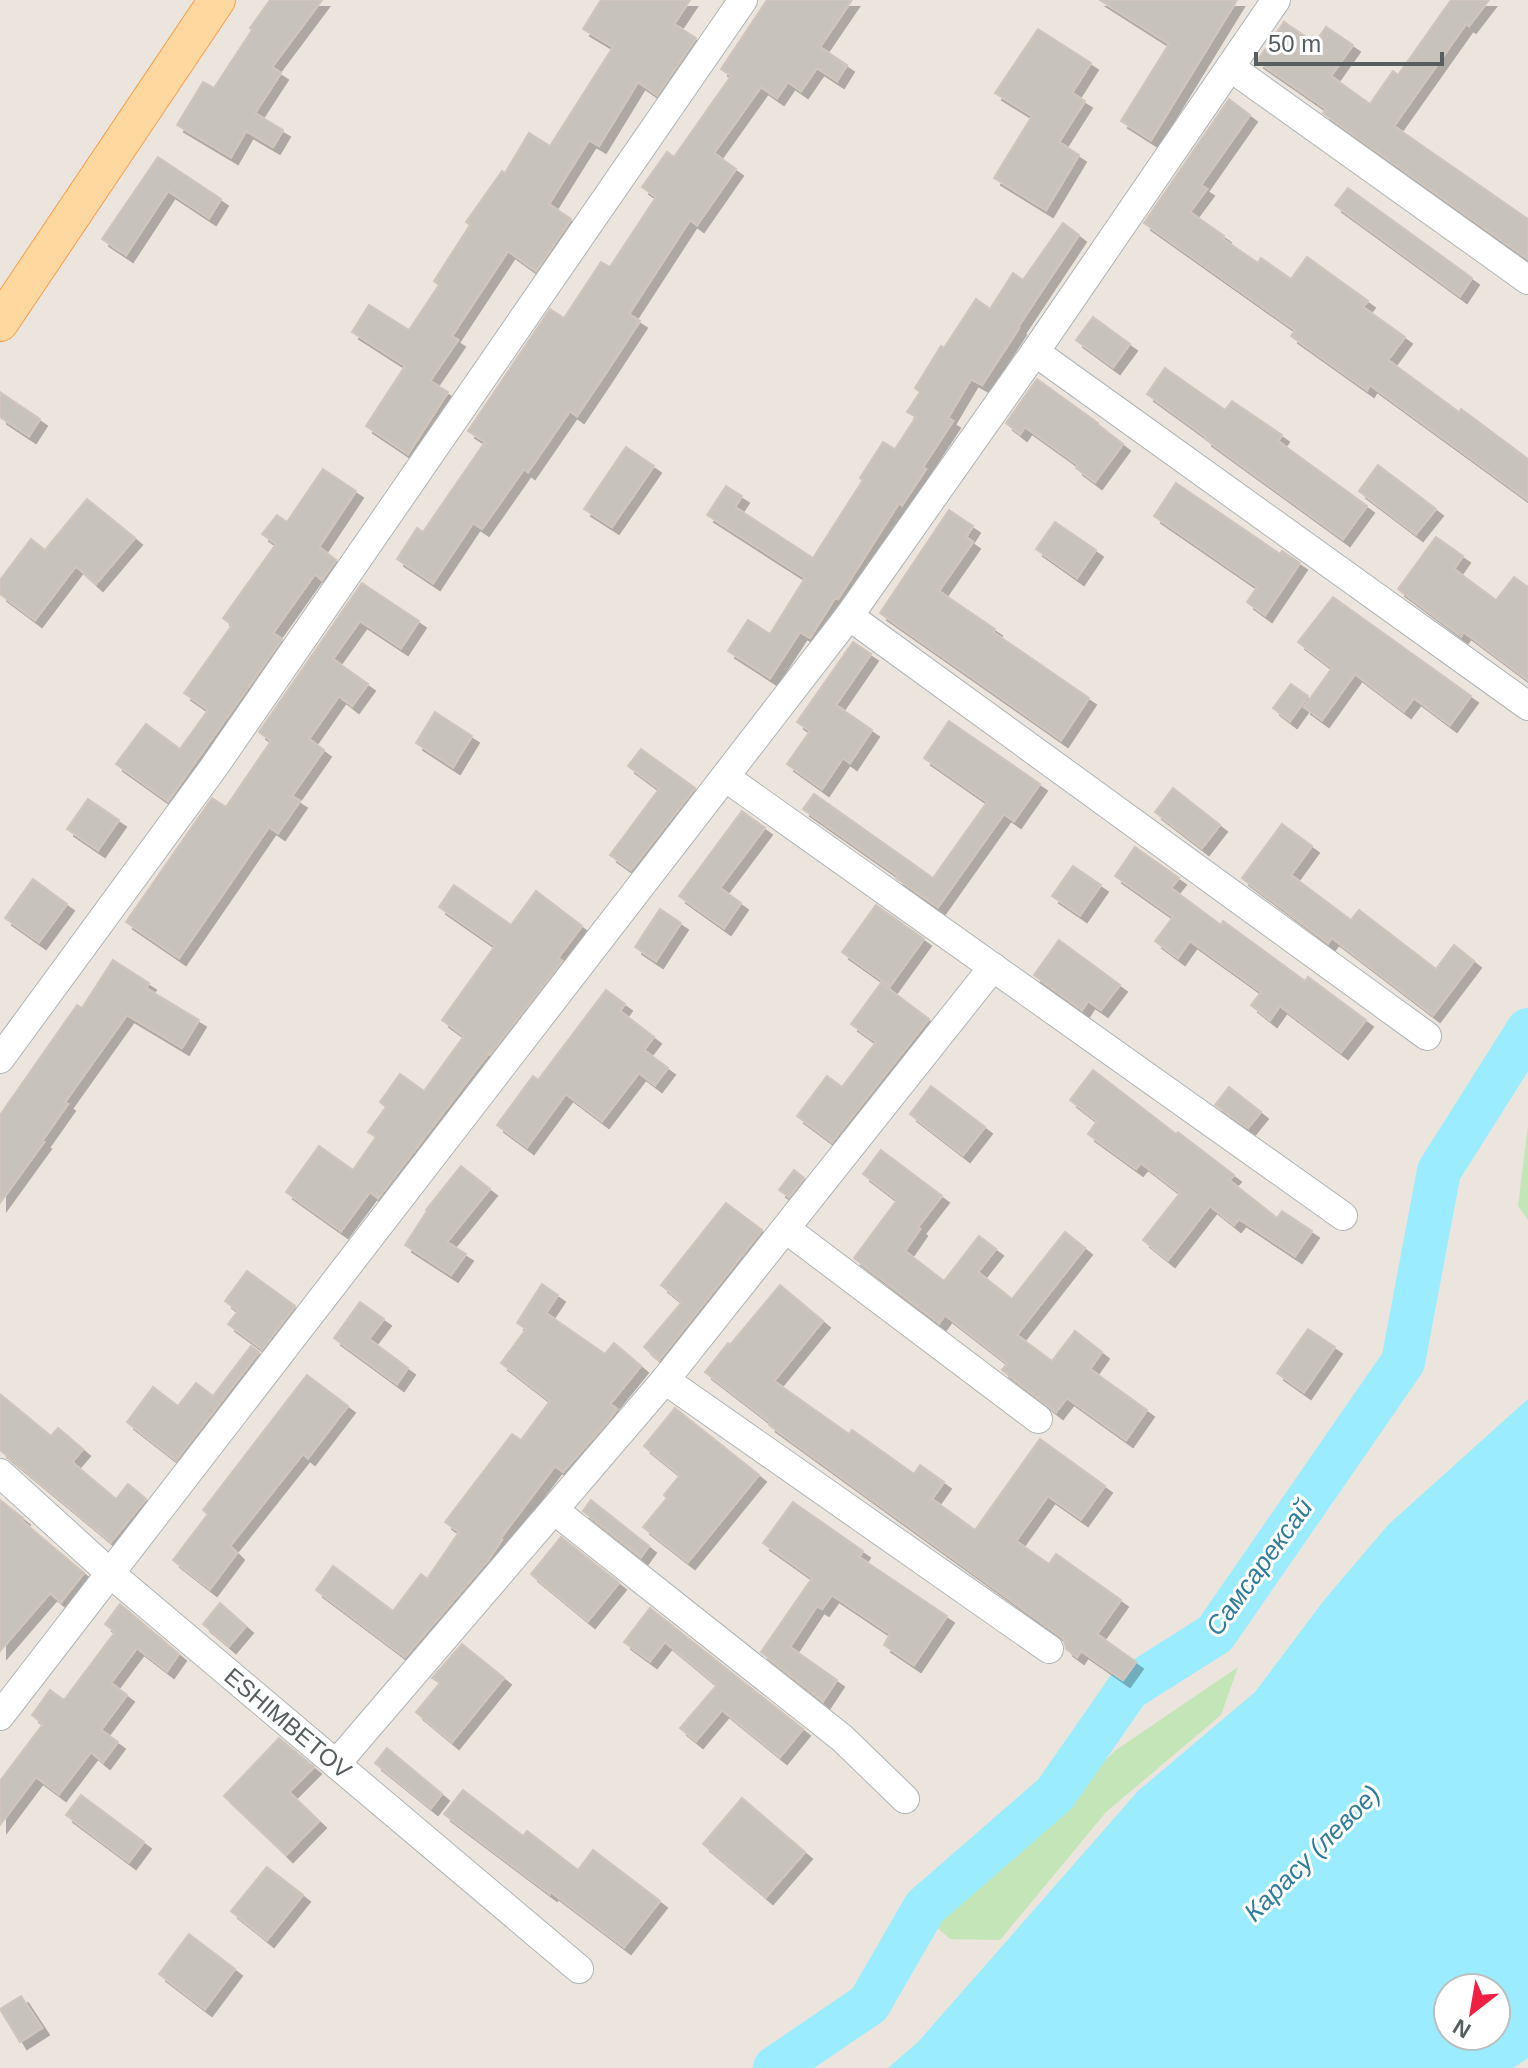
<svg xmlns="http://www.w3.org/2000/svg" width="1528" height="2068" font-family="Helvetica,sans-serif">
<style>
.green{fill:#c3e5b8}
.water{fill:#9becff;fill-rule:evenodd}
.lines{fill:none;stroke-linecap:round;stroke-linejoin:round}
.river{stroke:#9becff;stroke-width:44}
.building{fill:#c8c2bd;stroke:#d0c5bc;stroke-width:2;filter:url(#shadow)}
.minor-casing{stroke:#afb4b7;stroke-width:30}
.major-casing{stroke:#f79d4b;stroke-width:38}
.minor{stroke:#fff;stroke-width:28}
.major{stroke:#ffd8a0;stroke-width:36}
.labels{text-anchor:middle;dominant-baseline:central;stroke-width:6;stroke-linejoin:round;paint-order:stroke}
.street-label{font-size:24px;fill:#575e60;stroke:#fff}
.water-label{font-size:26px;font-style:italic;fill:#2f7d9a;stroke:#fff}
</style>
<defs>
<filter id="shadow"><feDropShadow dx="7" dy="7" stdDeviation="0" flood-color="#0004"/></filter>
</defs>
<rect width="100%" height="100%" fill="#ece5de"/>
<g class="green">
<polygon points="1528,1125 1528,1220 1518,1206"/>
<polygon points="1238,1667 1221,1715 1106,1812 1000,1940 950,1939 933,1924 1116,1750"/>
</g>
<path class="water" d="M 1528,1399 L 1528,2058 L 1513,2068 L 888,2068 L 918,2042 L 1138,1791 L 1255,1692 L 1325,1599 L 1388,1525 ZM 1448,1988 L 1496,1988 L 1496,2036 L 1448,2036 Z"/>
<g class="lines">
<polyline class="river" points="775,2068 869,2004 925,1907 1055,1794 1128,1689 1215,1634 1403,1362 1439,1171 1528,1030"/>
</g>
<g class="building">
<polygon points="270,0 322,0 272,67 281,73 255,113 283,130 273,147 246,131 231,157 177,125 203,82 214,88 252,30 250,28"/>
<polygon points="601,0 690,0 674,24 696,38 657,95 638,82 599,146 589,140 549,204 571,219 536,271 508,251 452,336 458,340 430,381 448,392 408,454 366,426 405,366 352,332 369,305 409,330 439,285 434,281 470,225 466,222 502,171 505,173 529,133 550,146 613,47 583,29"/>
<polygon points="767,0 852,0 820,47 847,65 837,81 817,68 801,91 788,82 777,98 761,87 714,153 736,169 697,225 690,220 629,314 640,321 602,379 577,416 570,411 528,472 524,469 482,529 473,523 433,583 397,559 417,528 423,532 485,442 468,431 550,309 564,318 601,262 610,267 656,197 642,187 667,152 674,157 731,76 721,69"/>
<polygon points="1100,0 1237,0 1151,140 1121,121 1169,44"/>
<polygon points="1451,0 1489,0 1469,26 1466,24 1394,126 1528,219 1528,259 1323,113 1326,109 1257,61 1284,22 1315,43 1326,27 1353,45 1331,76 1370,104 1393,71 1398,75"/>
<polygon points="1038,29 1091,63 1072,93 1085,101 1059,142 1079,155 1046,210 994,178 1032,116 995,93"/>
<polygon points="1229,99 1250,115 1201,185 1207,189 1190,212 1224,236 1223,239 1258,263 1261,258 1291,279 1307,257 1368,301 1363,307 1405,337 1388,360 1459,412 1461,409 1528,459 1528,500 1370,385 1367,390 1291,336 1295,330 1144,223"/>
<polygon points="158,157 221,199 209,218 168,191 126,255 102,239"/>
<polygon points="1348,188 1472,278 1460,296 1335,205"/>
<polygon points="1063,223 1079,235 1018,327 1019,328 982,385 971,379 948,418 953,421 923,467 926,469 902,505 899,503 838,599 835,598 810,638 800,632 770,678 728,651 748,620 770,634 805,578 707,515 726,486 742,496 735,507 813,558 863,480 860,478 883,442 895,449 916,417 907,412 920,392 915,388 941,346 944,348 976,299 990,309 1013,273 1023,280"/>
<polygon points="1093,317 1130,344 1113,367 1076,340"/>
<polygon points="1165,368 1225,410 1232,401 1282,435 1278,441 1367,506 1343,539 1205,439 1206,437 1147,394"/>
<polygon points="1037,379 1098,423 1097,424 1123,444 1095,482 1076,468 1078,465 1025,427 1020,434 1006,423"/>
<polygon points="0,392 40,419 29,436 0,417"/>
<polygon points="626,447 654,466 612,527 584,509"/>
<polygon points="1378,465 1436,509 1416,534 1359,491"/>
<polygon points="323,469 356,491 319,547 336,560 322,580 315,574 273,633 282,639 168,801 116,764 146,724 180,749 208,710 184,693 232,625 223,618 276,544 262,534 277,515 287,522"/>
<polygon points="1176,483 1280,554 1282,551 1300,563 1265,615 1247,602 1257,587 1154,516"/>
<polygon points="87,499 135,538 96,584 76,566 35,620 0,594 0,580 31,539 45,550"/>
<polygon points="949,510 973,526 966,537 973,542 939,591 995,629 993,632 1089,698 1061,740 880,613"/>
<polygon points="1055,522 1096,550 1077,578 1036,549"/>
<polygon points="1436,537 1463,556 1454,569 1496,600 1514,577 1528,587 1528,680 1464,632 1461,636 1398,589"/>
<polygon points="362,583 419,621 401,648 360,621 333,659 368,684 352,706 339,696 309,739 324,750 292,796 300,801 278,833 269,827 179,958 126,922 212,798 226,807 271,741 259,732"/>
<polygon points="1333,597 1471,696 1450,725 1414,698 1404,711 1355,674 1322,720 1304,707 1332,668 1298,642"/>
<polygon points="853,642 871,654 836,705 872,730 850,763 843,758 822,789 787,764 810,731 797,722"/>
<polygon points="1291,684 1308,696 1290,721 1273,708"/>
<polygon points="435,712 472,736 453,767 416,743"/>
<polygon points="949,721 1040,784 1014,821 1004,814 938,907 896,878 898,876 803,809 814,794 933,878 987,802 924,758"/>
<polygon points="641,749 695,788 631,870 610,855 659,789 628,766"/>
<polygon points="1173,788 1220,825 1202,848 1155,812"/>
<polygon points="88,799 119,820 98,850 67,829"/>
<polygon points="742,811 765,828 720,888 741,903 724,928 679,896"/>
<polygon points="1282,824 1312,846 1291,875 1351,920 1359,910 1436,969 1454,945 1474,961 1433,1015 1332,938 1328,943 1242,878"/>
<polygon points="1135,847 1179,878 1171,888 1221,925 1223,921 1305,981 1308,977 1366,1020 1341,1052 1280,1006 1270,1020 1251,1005 1261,992 1190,941 1178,958 1155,941 1173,917 1115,876"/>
<polygon points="1073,866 1101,885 1080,915 1052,896"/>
<polygon points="33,879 67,904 39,942 5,918"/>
<polygon points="454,885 511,925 536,891 582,926 558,958 562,961 490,1054 489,1053 378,1198 370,1192 341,1231 286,1192 319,1146 353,1170 376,1137 368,1132 386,1107 380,1102 400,1074 424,1091 464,1036 442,1020 495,946 439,907"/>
<polygon points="876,905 924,939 890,986 842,952"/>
<polygon points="660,909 681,923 656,961 635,947"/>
<polygon points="1059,940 1120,985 1101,1010 1088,1001 1082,1010 1034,975"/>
<polygon points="113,960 149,983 146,988 199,1020 182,1048 127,1015 65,1102 68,1104 42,1141 44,1142 0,1203 0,1115 77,1005 82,1008"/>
<polygon points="881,983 929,1019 832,1142 797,1116 827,1076 842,1087 876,1042 851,1024"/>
<polygon points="606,990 625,1004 620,1011 654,1037 644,1050 668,1068 655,1085 639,1073 602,1121 566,1094 527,1147 497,1125 533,1076 538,1080"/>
<polygon points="1093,1070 1176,1134 1178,1132 1234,1175 1229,1180 1277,1218 1282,1211 1312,1231 1295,1256 1239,1219 1234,1225 1210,1206 1168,1260 1143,1240 1180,1193 1141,1163 1136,1169 1088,1134 1097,1121 1070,1100"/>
<polygon points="931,1086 985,1127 963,1155 910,1114"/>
<polygon points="1229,1087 1261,1112 1248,1128 1215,1105"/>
<polygon points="881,1150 942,1196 918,1227 920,1229 905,1251 944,1281 979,1236 996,1249 978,1272 1012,1299 1065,1232 1085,1248 1017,1335 1052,1361 1075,1331 1102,1352 1090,1369 1147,1410 1126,1440 1067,1398 1056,1412 1002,1370 1007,1363 945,1315 939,1323 854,1258 897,1200 863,1174"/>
<polygon points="461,1166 490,1189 447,1242 466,1254 451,1275 405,1245 427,1211 426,1210"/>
<polygon points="794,1170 804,1178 789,1197 779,1190"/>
<polygon points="726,1203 762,1230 659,1360 644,1347 682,1302 661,1285"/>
<polygon points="247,1271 295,1306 262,1349 228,1324 238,1311 225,1301"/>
<polygon points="542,1284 558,1295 546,1313 605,1354 614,1343 641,1366 610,1404 617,1409 607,1422 563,1472 555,1466 500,1539 502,1540 489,1559 405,1657 316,1590 333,1566 393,1611 421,1574 427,1579 459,1532 445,1522 512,1434 521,1440 550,1401 501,1363 526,1329 517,1323"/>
<polygon points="780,1285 823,1321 774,1381 849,1434 852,1430 914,1474 920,1465 944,1482 932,1499 975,1530 1040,1439 1105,1486 1081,1519 1048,1496 1016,1541 1049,1564 1056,1554 1121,1600 1097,1634 1136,1662 1123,1680 1081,1651 1077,1657 1066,1649 1064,1639 769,1425 771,1423 705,1372 728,1343 730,1345"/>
<polygon points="360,1302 384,1319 369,1339 408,1368 397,1384 334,1338"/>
<polygon points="1308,1329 1335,1347 1304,1392 1277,1373"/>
<polygon points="251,1346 259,1352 176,1460 127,1422 153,1387 178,1406 196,1383 213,1396"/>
<polygon points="307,1375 348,1406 308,1458 303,1454 230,1546 237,1553 210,1589 173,1560 208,1514 203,1510"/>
<polygon points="0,1394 51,1436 58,1428 83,1449 72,1462 116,1499 128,1484 146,1499 111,1542 0,1450"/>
<polygon points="675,1408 759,1475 688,1562 643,1527 667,1498 664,1495 680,1475 644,1446"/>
<polygon points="0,1500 23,1518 21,1520 84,1573 61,1602 50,1593 0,1651"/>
<polygon points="591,1500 649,1546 641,1557 583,1511"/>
<polygon points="793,1502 863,1551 859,1557 947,1616 914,1665 884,1645 890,1634 832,1595 822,1609 817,1606 790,1647 837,1680 823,1701 761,1652 812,1578 763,1543"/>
<polygon points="561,1537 619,1583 588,1621 531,1574"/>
<polygon points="220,1603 246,1626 229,1646 203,1624"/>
<polygon points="120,1604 179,1654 167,1671 137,1648 111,1683 127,1695 101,1730 118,1742 103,1762 91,1752 59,1794 36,1777 0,1825 0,1781 43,1724 32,1715 50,1690 64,1700 115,1632 105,1624"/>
<polygon points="650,1608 803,1729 780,1757 722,1710 696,1741 680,1728 717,1685 665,1642 650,1661 624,1642"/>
<polygon points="462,1644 504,1678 452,1742 416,1712 440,1683 432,1678"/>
<polygon points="279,1738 314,1767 289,1792 319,1821 286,1855 224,1796"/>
<polygon points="387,1748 442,1794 431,1808 375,1763"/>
<polygon points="463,1790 523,1836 527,1831 578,1870 593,1850 660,1901 624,1947 551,1892 550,1894 444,1814"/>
<polygon points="81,1795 144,1842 129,1862 66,1815"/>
<polygon points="742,1798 805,1852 766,1897 703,1844"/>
<polygon points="267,1867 303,1895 267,1940 231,1911"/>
<polygon points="189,1934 235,1969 205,2009 159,1974"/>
<polygon points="21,1996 42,2028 20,2042 0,2009"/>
</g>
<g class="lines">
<defs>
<g id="minor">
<polyline points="1230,67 1528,280"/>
<polyline points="1035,352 1528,706"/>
<polyline points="849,616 1427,1036"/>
<polyline points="725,777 1343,1216"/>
<polyline points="0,1059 214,767 743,0"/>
<polyline points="786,1229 1038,1419"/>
<polyline points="665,1380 1049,1649"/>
<polyline points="0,1473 111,1574 579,1969"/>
<polyline points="554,1510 842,1738 905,1799"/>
<polyline points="0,1716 849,616 1035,352 1276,0"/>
<polyline points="336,1764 665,1380 993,967"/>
</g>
<polyline id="major" points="0,323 217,0"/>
</defs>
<use href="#minor" class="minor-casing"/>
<use href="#major" class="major-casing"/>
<use href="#minor" class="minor"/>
<use href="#major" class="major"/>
</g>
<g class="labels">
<g class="street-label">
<text transform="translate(288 1723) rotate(40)">ESHIMBETOV</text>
</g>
<g class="water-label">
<text transform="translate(1259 1567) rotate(-54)">Самсарексай</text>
<text transform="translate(1312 1853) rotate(-45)">Карасу (левое)</text>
</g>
</g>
<g transform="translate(1472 2012) rotate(211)"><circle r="38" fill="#ffffff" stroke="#bcbfbf" stroke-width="2"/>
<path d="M0-6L14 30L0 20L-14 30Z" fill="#f11f42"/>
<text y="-12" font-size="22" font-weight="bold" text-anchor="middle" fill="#575e60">N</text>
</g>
<path d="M1256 52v12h186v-12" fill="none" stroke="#575e60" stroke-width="4"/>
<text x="1268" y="52" font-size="24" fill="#575e60" stroke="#ffffff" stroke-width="6" paint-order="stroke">50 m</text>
</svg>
